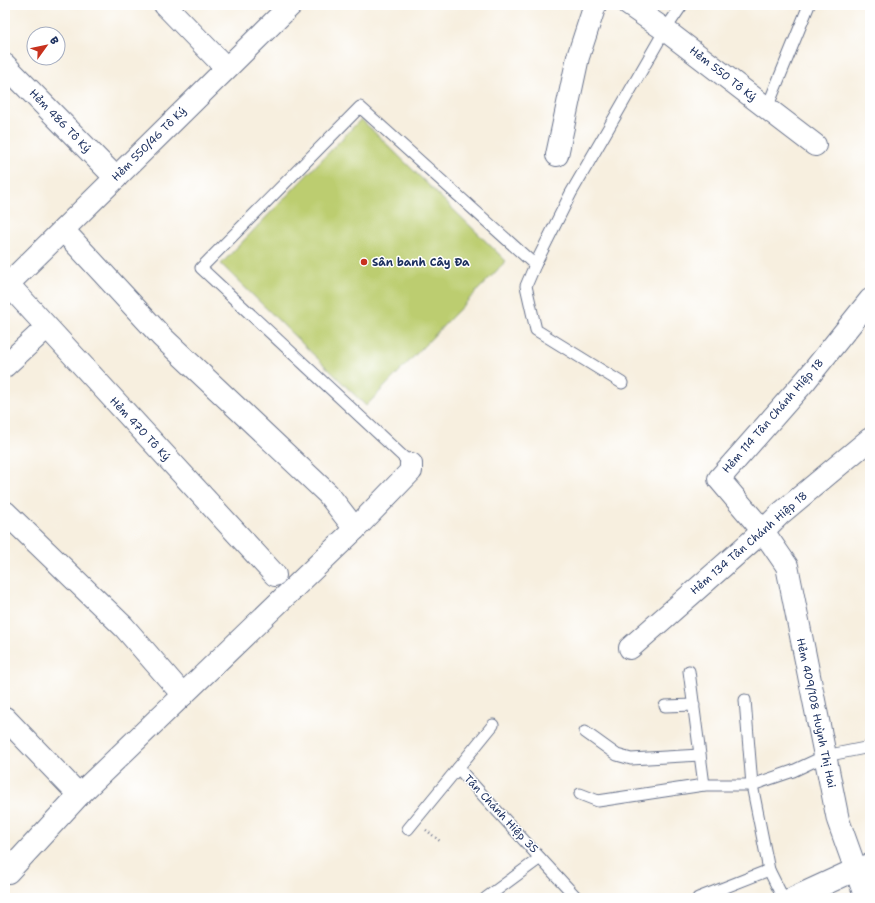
<svg xmlns="http://www.w3.org/2000/svg" width="875" height="903" font-family="'Shantell Sans',sans-serif">
<style>
.green{fill:#bccd6f;stroke:#6c7e66}
.lines{fill:none;stroke-linecap:round;stroke-linejoin:round}
.service-casing{stroke:#68728b;stroke-width:13}
.minor-casing{stroke:#68728b;stroke-width:24}
.path{stroke:#68728b;stroke-width:2.5;stroke-dasharray:1 3;stroke-linecap:butt}
.service{stroke:#fff;stroke-width:11}
.minor{stroke:#fff;stroke-width:22}
.poi-dot{fill:#c8321e;stroke:#fff;stroke-width:1.5}
.labels{text-anchor:middle;dominant-baseline:central;stroke-width:3;stroke-linejoin:round;paint-order:stroke}
.street-label{font-size:11px;fill:#1b2f5e;stroke:#fff}
.poi-label{font-size:11px;font-weight:bold;fill:#1b2f5e;stroke:#fff;text-anchor:start}
</style>
<rect width="100%" height="100%" fill="#fff"/>
<filter id="ink" filterUnits="userSpaceOnUse"><feTurbulence type="fractalNoise" baseFrequency=".025" numOctaves="2"/><feDisplacementMap in="SourceGraphic" scale="8" xChannelSelector="R" yChannelSelector="G"/><feConvolveMatrix kernelMatrix="1 2 1 2 8 2 1 2 1" color-interpolation-filters="sRGB"/></filter>
<filter id="wash" filterUnits="userSpaceOnUse"><feTurbulence type="fractalNoise" baseFrequency=".012" numOctaves="4" result="noise"/><feDisplacementMap in="SourceGraphic" scale="16" xChannelSelector="R" yChannelSelector="G"/><feGaussianBlur stdDeviation="0.9" result="paint"/><feColorMatrix in="noise" values="0 0 0 0 0 0 0 0 0 0 0 0 0 0 0 0 0 1.4 0 .05"/><feComposite in="paint" operator="in"/></filter>
<g filter="url(#wash)">
<rect width="100%" height="100%" fill="#f7efdf"/>
<polygon class="green" points="361,119 506,261 366,406 221,264"/>
</g>
<g filter="url(#ink)">
<g class="lines">
<defs>
<g id="service">
<polyline points="767,108 809,5"/>
<polyline points="622,383 536,330 526,286 535,265 571,193 665,30 682,5"/>
<polyline points="411,464 201,268 360,107 535,265"/>
<polyline points="689,671 704,785"/>
<polyline points="745,700 752,785 769,870 783,898"/>
<polyline points="665,706 694,705"/>
<polyline points="585,732 617,755 631,759 700,755"/>
<polyline points="458,768 493,725"/>
<polyline points="580,794 598,801 704,785 752,785 793,771 825,756 870,747"/>
<polyline points="408,829 458,768 540,858 486,898"/>
<polyline points="540,858 577,898"/>
<polyline points="698,898 769,870"/>
</g>
<g id="minor">
<polyline points="165,5 226,68"/>
<polyline points="629,5 665,30 815,145"/>
<polyline points="5,65 116,178"/>
<polyline points="557,155 578,57 595,5"/>
<polyline points="63,230 162,337 328,494 355,529"/>
<polyline points="5,281 275,575"/>
<polyline points="8,284 291,5"/>
<polyline points="5,366 46,328"/>
<polyline points="5,512 124,627 183,695"/>
<polyline points="630,648 763,531 780,514 870,439"/>
<polyline points="5,718 79,795"/>
<polyline points="8,872 79,795 355,529 411,471 411,464"/>
<polyline points="794,898 857,869 870,865"/>
<polyline points="866,898 838,820 787,566 763,531 719,479 806,380 870,300"/>
</g>
</defs>
<use href="#service" class="service-casing"/>
<use href="#minor" class="minor-casing"/>
<polyline class="path" points="426,830 441,842"/>
<use href="#service" class="service"/>
<use href="#minor" class="minor"/>
</g>
</g>
<circle class="poi-dot" cx="364" cy="262" r="4"/>
<g class="labels">
<g class="street-label">
<text transform="translate(723 74) rotate(38)">Hẻm 550 Tô Ký</text>
<text transform="translate(60 121) rotate(46)">Hẻm 486 Tô Ký</text>
<text transform="translate(149 144) rotate(-45)">Hẻm 550/46 Tô Ký</text>
<text transform="translate(773 416) rotate(-49)">Hẻm 114 Tân Chánh Hiệp 18</text>
<text transform="translate(140 429) rotate(47)">Hẻm 470 Tô Ký</text>
<text transform="translate(749 543) rotate(-41)">Hẻm 134 Tân Chánh Hiệp 18</text>
<text transform="translate(816 713) rotate(78)">Hẻm 409/108 Huỳnh Thị Hai</text>
<text transform="translate(501 814) rotate(47)">Tân Chánh Hiệp 35</text>
</g>
<g class="poi-label">
<text x="372" y="262">Sân banh Cây Đa</text>
</g>
</g>
<rect width="875" height="903" fill="none" stroke="#fff" stroke-width="20"/>
<g transform="translate(46 46) rotate(57)"><circle r="19" fill="#ffffff" stroke="#a4acbf"/>
<path d="M0-3L7 15L0 10L-7 15Z" fill="#c8321e"/>
<text y="-6" font-size="11" font-weight="bold" text-anchor="middle" fill="#1b2f5e">B</text>
</g>
</svg>
